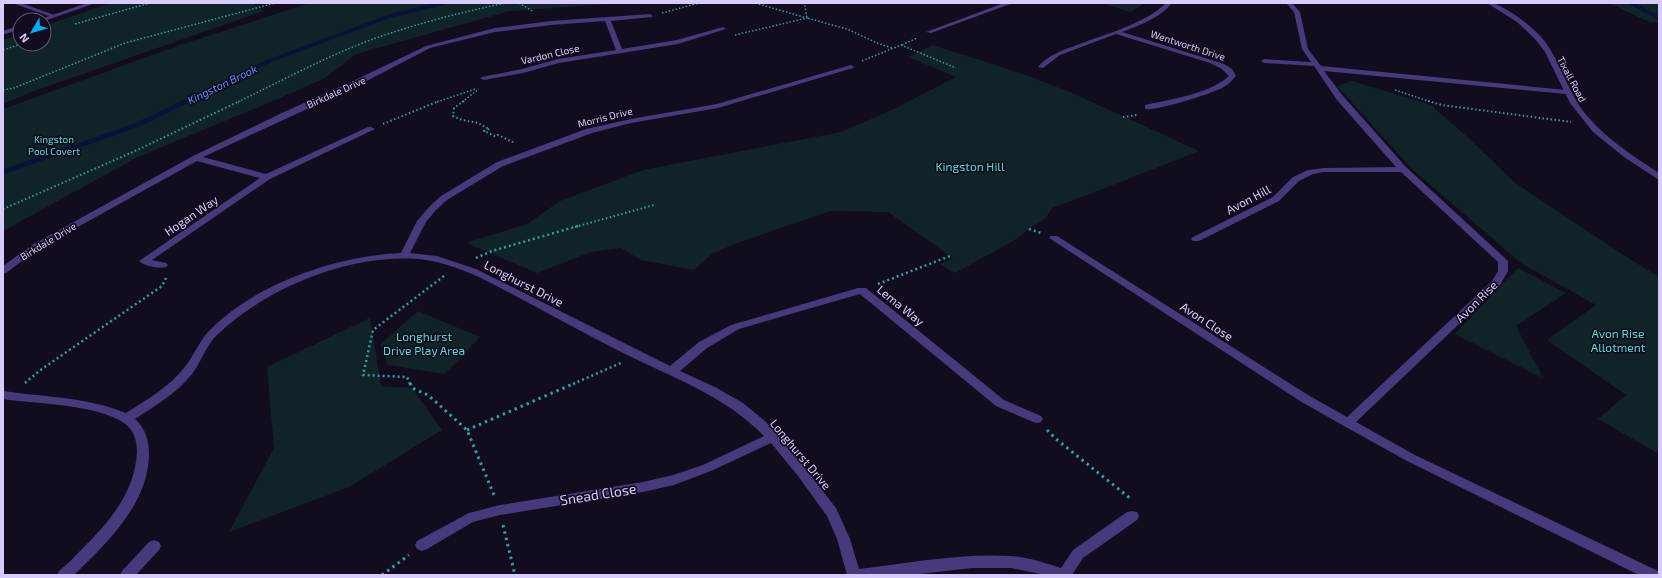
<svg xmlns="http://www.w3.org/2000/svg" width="1662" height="578" font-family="'Exo 2',sans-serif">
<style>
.green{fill:#102428}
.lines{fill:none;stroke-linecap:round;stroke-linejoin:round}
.stream-far1{stroke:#0a1239;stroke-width:4}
.stream{stroke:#0a1239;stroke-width:5}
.path-far3{stroke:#309cac;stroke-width:1.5;stroke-dasharray:1.5 2;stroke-linecap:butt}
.path-far2{stroke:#309cac;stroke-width:2;stroke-dasharray:1.5 2.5;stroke-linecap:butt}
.path-far1{stroke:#309cac;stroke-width:2.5;stroke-dasharray:2 3;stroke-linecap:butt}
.path{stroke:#309cac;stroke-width:3;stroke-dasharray:2.5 4;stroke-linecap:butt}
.service{fill:#48387c;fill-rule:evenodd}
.minor{fill:#48387c;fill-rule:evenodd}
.tertiary{fill:#48387c;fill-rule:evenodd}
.labels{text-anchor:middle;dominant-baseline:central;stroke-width:3.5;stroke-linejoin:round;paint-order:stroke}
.far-street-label{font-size:10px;fill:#dacbfe;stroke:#130c1e}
.far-park-label{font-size:10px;fill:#59dbd3;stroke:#130c1e}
.far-water-label{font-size:11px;font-style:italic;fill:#5b93fb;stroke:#130c1e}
.park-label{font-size:12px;fill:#59dbd3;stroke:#130c1e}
.street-label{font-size:12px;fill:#dacbfe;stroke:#130c1e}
.near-street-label{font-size:14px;fill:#dacbfe;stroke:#130c1e}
</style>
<rect width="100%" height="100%" fill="#130c1e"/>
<g class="green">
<polygon points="110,3 252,3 264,11 34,91 3,104 3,40 20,34 20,44 44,44 44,26"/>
<polygon points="310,3 623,3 510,11 356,54 325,78 273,101 136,158 3,231 3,109 180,45"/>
<polygon points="1102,3 1143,3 1144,4 1130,12"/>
<polygon points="1609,3 1659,3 1659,23 1649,22"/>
<polygon points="933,45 1029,76 1072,93 1199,151 1090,194 1052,208 1046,218 1029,229 1015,240 955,273 940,264 953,258 888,212 830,211 737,243 713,253 694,270 641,260 621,248 591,252 537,273 466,243 527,224 560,201 643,170 841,132 892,110 956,77 908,57"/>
<polygon points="1352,81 1431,105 1474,143 1514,182 1625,256 1659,277 1659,454 1598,419 1626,395 1547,340 1596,305 1521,263 1413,170 1337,86"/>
<polygon points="1518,268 1566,293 1516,326 1543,378 1455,334"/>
<polygon points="418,311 480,337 445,374 388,365 380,345"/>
<polygon points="370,318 381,386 412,388 442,430 349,487 229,532 274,448 267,367"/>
</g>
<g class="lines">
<g class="stream-far1">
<polyline points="1631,3 1659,18"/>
<polyline points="185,102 269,61 390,16 443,3"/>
</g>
<polyline class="stream" points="3,172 137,125 187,101"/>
<g class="path-far3">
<polyline points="519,3 534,12"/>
<polyline points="802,3 805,6 807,18 847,29 877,43 892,48"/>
<polyline points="662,13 699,3"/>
<polyline points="75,24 150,3"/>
<polyline points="44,35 50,33"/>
<polyline points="735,35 807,18 755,3"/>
<polyline points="902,45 917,38"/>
<polyline points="3,50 21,44"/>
<polyline points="862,61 901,45 956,68"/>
<polyline points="3,90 14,88 125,43 275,3"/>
<polyline points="1395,90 1431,102"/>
<path d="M 238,102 C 283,80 329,55 376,38 C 419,23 462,12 506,3"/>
<polyline points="437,102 475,89"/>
<polyline points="462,102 479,89"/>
</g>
<g class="path-far2">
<polyline points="464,101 454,108 453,116 462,120 478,123 489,129"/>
<polyline points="1428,101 1442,105 1571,122"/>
<polyline points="1123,117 1137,115"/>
<polyline points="383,124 439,101"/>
<polyline points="489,129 484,131 495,136 498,135 515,143"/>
<polyline points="3,209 133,152 240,101"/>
<polyline points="575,227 654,205"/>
</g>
<g class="path-far1">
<polyline points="1029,229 1041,233"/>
<polyline points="476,258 492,251 578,226"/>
<polyline points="878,284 950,256"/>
<polyline points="25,383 39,371 162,286 166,278"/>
<polyline points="410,384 407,377 363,375 373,330 444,276"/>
<polyline points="573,384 621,363"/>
</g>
<g class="path">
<polyline points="410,383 412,388 428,395 467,430 494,495"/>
<polyline points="467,430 575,383"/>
<polyline points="1047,430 1056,439 1131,499"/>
<polyline points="503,525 515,575"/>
<polyline points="382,575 409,555"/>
</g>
<polygon class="service" points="12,3 21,3 57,16 52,17"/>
<g class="minor">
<polygon points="1004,3 1013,3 931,33 926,32"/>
<path d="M 1166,3 L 1172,3 C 1160,18 1140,25 1122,32 L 1224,64 L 1232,69 L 1236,76 C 1232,81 1228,85 1222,88 C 1210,94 1157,111 1145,109 L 1145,105 C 1171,99 1210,94 1229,76 L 1222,69 L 1210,63 L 1116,34 L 1060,55 L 1043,68 L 1038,67 C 1048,55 1063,50 1077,45 C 1105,34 1145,24 1166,3 Z"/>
<polygon points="1286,3 1292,3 1300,12 1308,49 1321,66 1566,90 1570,92 1566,94 1324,71 1343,96 1406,167 1508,261 1508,271 1500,285 1356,422 1415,455 1658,571 1659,575 1639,575 1407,461 1344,426 1300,401 1049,238 1051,236 1057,236 1308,395 1347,417 1492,281 1498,271 1498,262 1401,172 1324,172 1313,174 1299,181 1279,201 1199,241 1193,241 1191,239 1193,237 1273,197 1293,177 1308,170 1324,168 1396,167 1337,100 1314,66 1264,63 1261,61 1264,59 1311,62 1302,49 1294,12"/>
<path d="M 650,14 L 653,16 L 652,17 L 611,21 L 622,49 L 677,40 L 723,27 L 726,29 L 678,44 L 559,63 L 523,73 L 484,80 L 480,78 L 482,77 L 522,69 L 558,59 L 616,50 L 605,21 L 551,25 L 495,32 L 430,48 L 359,85 L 203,157 L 266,174 L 368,127 L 371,127 L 375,129 L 270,179 L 152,260 L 166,263 L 168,265 L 166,267 C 159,269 144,266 139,261 L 260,178 L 197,161 L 38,249 L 6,273 L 3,274 L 3,266 L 32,245 L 193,156 L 284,112 L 353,81 L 426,46 L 495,28 L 551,21 Z"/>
<path d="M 851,65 L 854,67 L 853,68 L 718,108 L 631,123 L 592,133 L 503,166 L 447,200 L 436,210 L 426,222 L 410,253 L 437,256 L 476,269 L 670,366 L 699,342 L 731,325 L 858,288 L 866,288 L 1004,400 L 1041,416 L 1043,419 L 1041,422 L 1037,423 L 1033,422 L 996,406 L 860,294 L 739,329 L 707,348 L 680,371 L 715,387 L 743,403 L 765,421 L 783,440 L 836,508 L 850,539 L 859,569 C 909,563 960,553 1010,556 C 1027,557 1045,563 1061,568 L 1073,550 L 1127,512 L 1132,511 L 1137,512 L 1139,516 L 1137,520 L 1083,558 L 1072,575 L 1045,575 L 1011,568 L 972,568 L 911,575 L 847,575 L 837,539 L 827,516 L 798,476 L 771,443 L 711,471 L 674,485 L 643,492 L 500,515 L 473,522 L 427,549 L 422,551 L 417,549 L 415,545 L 417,541 L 469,513 L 500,505 L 643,482 L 673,475 L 703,465 L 764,436 C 724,395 671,377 621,352 C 574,328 528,302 481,278 C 463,270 446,263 426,260 C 356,251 269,286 218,334 C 206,345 202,361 192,374 C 177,393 155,406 135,419 C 146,429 149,441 149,455 C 148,503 109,541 76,573 L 74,575 L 57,575 L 59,571 C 68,564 75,556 83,548 C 110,521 135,492 137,452 C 137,441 134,430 124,423 C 96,404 37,404 3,399 L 3,391 C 44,397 87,397 126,413 C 146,400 168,388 183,369 C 193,358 198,343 208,332 C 254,284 335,256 401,253 L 417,221 L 430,206 L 441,196 L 497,162 L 586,129 L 631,119 L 717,104 Z"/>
<polygon points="154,540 159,542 161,546 159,550 136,575 120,575 122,571 149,542"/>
</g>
<g class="tertiary">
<polygon points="87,3 96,3 44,21 38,20"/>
<path d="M 1487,3 C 1497,3 1504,8 1512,13 C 1524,21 1537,31 1546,43 C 1563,67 1569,97 1590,119 C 1609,141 1635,157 1659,173 L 1659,180 L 1624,157 L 1593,132 L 1570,103 L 1545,52 L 1535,39 L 1517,22 Z"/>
<polygon points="20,25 20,29 3,35 3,31"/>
</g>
</g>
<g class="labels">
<g class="far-street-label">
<text transform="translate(1188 45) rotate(18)">Wentworth Drive</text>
<text transform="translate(550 54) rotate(-13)">Vardon Close</text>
<text transform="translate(1572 79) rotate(62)">Tixall Road</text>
<text transform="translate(336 92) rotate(-24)">Birkdale Drive</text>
<text transform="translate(605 117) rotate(-14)">Morris Drive</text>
<text transform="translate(48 241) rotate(-31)">Birkdale Drive</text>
</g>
<g class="far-park-label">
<text x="54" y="139">Kingston<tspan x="54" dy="12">Pool Covert</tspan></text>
</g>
<g class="far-water-label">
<text transform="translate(222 84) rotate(-26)">Kingston Brook</text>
</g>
<g class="park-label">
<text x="970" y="166">Kingston Hill</text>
<text x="1618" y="333">Avon Rise<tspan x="1618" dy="14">Allotment</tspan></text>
<text x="424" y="336">Longhurst<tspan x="424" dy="14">Drive Play Area</tspan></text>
</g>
<g class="street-label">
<text transform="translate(1248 199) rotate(-28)">Avon Hill</text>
<text transform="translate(191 215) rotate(-34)">Hogan Way</text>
<text transform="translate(524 283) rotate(27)">Longhurst Drive</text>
<text transform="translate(1476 301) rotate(-45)">Avon Rise</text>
<text transform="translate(901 305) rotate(39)">Lema Way</text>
<text transform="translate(1207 321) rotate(33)">Avon Close</text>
<text transform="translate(801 454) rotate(50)">Longhurst Drive</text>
</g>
<g class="near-street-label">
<text transform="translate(598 494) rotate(-9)">Snead Close</text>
</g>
</g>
<rect width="1662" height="578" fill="none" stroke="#dacbfe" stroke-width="8"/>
<g transform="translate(32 32) rotate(232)"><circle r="19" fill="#130c1e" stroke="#635878"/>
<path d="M0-3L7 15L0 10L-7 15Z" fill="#06abee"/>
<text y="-6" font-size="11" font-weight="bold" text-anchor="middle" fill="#dacbfe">N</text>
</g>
</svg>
